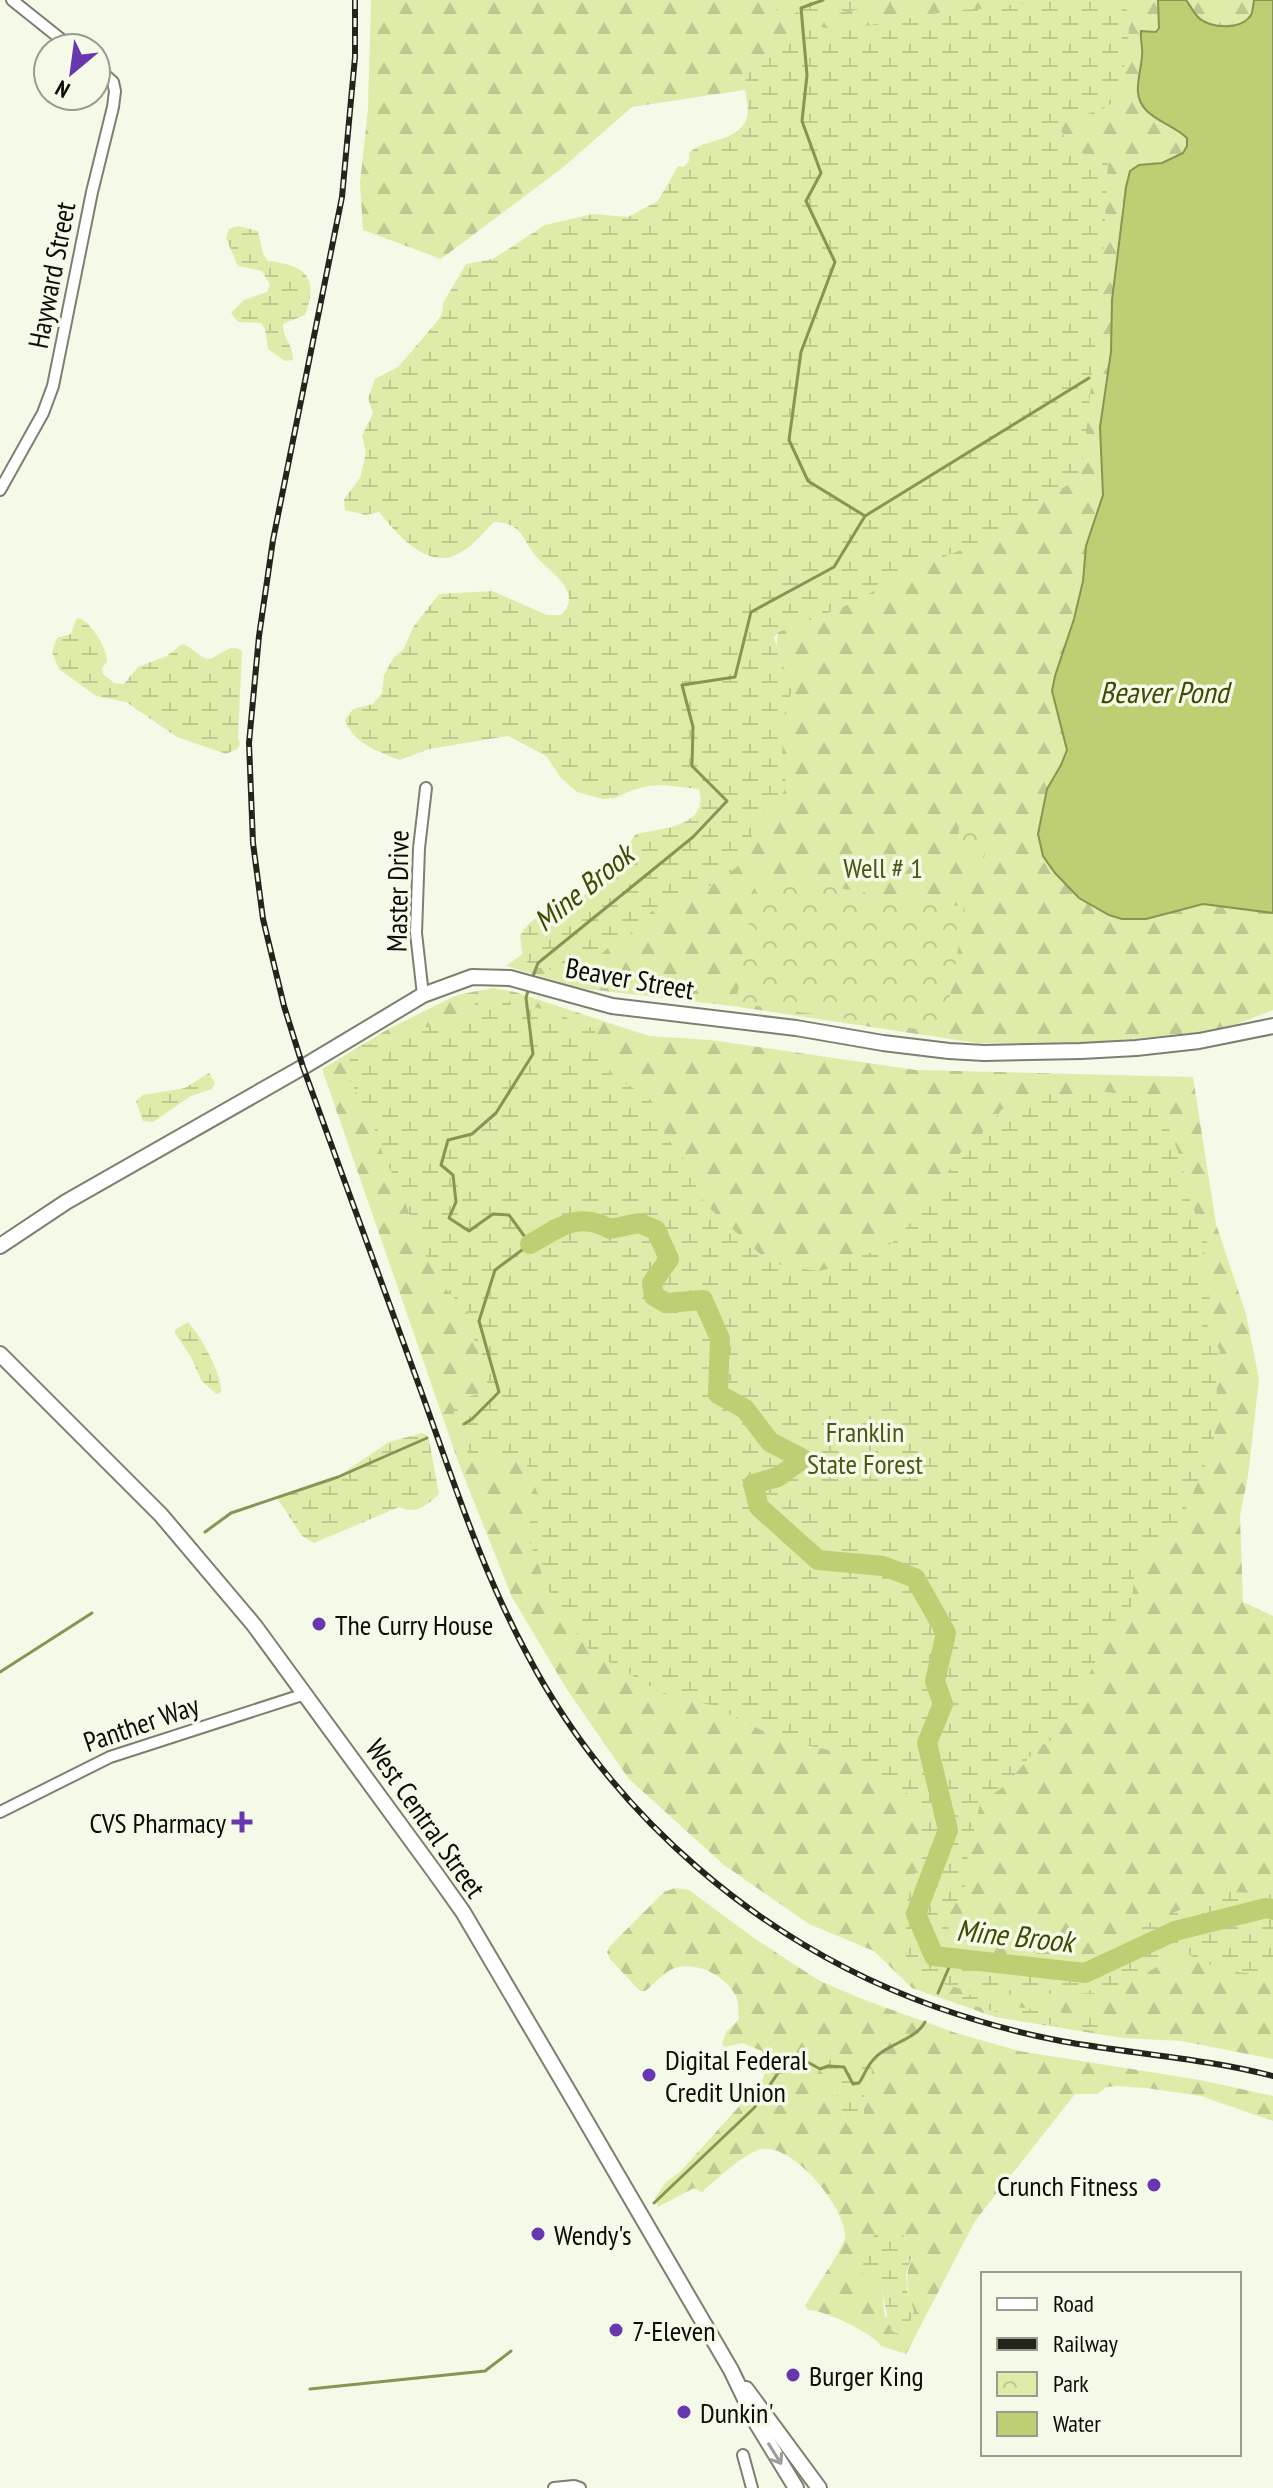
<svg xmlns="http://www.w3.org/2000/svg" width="1273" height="2488" font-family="'PT Sans Narrow',sans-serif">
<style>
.forest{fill:url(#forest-firs);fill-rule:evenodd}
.wetland{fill:url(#wetland-marsh)}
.park{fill:url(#park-crowns)}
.water{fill:#bdce73;stroke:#889453;stroke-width:2}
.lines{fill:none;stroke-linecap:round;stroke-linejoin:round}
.stream{stroke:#889453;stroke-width:3}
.river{stroke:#bdce73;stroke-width:20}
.street-casing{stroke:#7c8070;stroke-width:14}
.secondary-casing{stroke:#7c8070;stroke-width:18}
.street{stroke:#fff;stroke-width:10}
.secondary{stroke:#fff;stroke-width:14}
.rail-casing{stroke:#23251d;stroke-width:6}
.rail{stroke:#f5f9e7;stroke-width:3;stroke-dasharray:9;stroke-linecap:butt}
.oneway{stroke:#9e9e9c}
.poi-dot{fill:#6837af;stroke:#f5f9e7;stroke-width:3}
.labels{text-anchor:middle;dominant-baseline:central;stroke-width:7;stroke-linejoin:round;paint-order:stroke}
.street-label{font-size:28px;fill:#0c0d07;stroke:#f5f9e7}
.park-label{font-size:28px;fill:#4d5715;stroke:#f5f9e7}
.poi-label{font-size:28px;fill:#0c0d07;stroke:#f5f9e7;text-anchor:start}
.water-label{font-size:30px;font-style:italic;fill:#404902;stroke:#f5f9e7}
</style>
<defs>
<pattern id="forest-firs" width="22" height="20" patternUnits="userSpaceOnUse" patternTransform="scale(2)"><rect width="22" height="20" fill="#deecaa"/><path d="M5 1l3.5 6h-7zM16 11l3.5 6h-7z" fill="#bdc991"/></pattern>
<pattern id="wetland-marsh" width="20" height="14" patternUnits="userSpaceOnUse" patternTransform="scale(2)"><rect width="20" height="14" fill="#deecaa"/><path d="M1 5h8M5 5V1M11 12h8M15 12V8" fill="none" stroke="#bdc991"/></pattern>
<pattern id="park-crowns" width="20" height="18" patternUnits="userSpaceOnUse" patternTransform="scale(2)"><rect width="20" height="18" fill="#deecaa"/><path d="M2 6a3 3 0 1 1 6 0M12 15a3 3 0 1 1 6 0" fill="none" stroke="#bdc991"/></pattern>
</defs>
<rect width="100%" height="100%" fill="#f5f9e7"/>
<g class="forest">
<path d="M 371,0 L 1158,0 L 1159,28 L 1157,32 L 1146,30 L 1140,36 L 1142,60 L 1137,90 L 1159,120 L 1180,131 L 1187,138 C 1187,143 1188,148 1184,152 C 1178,158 1160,163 1151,164 L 1122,205 L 1120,246 L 1112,300 L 1111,352 L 1100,427 L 1103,495 L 1086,546 L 1083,581 L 1074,619 L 1055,676 L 1052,691 L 1067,750 L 1061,765 L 1047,789 L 1038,834 L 1043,856 L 1055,873 L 1079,898 L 1146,919 L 1203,904 L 1273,913 L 1273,1010 L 1221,1030 L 1080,1044 L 977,1043 L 732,1006 L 579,988 L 506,966 L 582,912 L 713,834 L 775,657 L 784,583 L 925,214 L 744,90 L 632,107 L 561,169 L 441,259 L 363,230 L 360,183 L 368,109 Z"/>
<path d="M 1186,0 L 1254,0 C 1254,1 1252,12 1252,13 C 1244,31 1209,29 1198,17 C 1193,12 1190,5 1186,0 Z"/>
<polygon points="493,988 515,992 649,1036 711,1040 916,1070 1193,1077 1216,1224 1246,1314 1259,1379 1248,1476 1240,1516 1243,1602 1273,1616 1273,2059 1181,2041 1122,2038 995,2017 912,1988 874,1951 809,1924 724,1865 629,1779 566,1688 512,1597 459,1464 322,1069 390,1028 457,995"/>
<path d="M 675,1888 L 689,1890 L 754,1938 L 818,1980 L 862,1999 L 956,2033 L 1019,2051 L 1200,2080 L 1273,2096 L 1273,2121 L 1201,2096 L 1146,2088 L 1117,2086 L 1107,2087 L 1097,2094 L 1075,2094 L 975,2221 L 906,2354 L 881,2346 C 875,2334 822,2309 808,2310 L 805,2306 C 812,2293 844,2248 845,2237 C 846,2208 794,2144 762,2149 C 745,2152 716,2180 702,2192 L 694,2188 L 658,2207 L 655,2198 L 666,2182 L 679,2173 L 762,2081 L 765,2073 L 762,2051 L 742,2043 L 725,2047 L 722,2044 L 726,2032 L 739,2019 C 738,2011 739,2001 735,1994 C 724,1975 696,1961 675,1968 C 663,1972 655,1984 645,1991 L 640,1991 L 610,1959 L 607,1952 L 610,1946 L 664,1892 ZM 821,2055 L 872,2072 L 865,2090 L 863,2121 L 848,2126 L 832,2082 L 812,2063 ZM 913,2252 C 905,2277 905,2286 914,2311 L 885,2317 L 882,2291 Z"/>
</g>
<g class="wetland">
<path d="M 770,0 L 917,0 L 831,14 L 818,21 L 818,26 L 836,31 L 956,10 L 980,9 L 1049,0 L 1112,0 L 1128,11 C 1132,33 1123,81 1114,102 C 1098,114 1075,114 1059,127 L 1073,151 L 1103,158 L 1108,163 L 1101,292 L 1084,453 L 1079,471 L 1068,485 L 1034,504 L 996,536 L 916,568 L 850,604 L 779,632 L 774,637 L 780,660 L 793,688 L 780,727 L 786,785 L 782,796 L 756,821 L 747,852 L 737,867 L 710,886 L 654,909 L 620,944 L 608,948 L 596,959 L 580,966 L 547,970 L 532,966 L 523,959 L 520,935 C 534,915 540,916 560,907 C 573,902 588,893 599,885 C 616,872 623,850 636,834 C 661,828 710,827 699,789 L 662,785 L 648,786 L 633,790 L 615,798 L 603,799 L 577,792 L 561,778 L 546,756 L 508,736 L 429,749 L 400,760 C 378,752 353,743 345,720 L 353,709 L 373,704 L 382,693 L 384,675 L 394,657 L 403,650 L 414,626 L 439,594 L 492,591 L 547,615 L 561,615 C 585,591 549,573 535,555 C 521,537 522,523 494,522 C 482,534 471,548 456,555 C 426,569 395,532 379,512 L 365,515 L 345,510 L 344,499 L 360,478 L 366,453 L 362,436 L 373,413 L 368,398 L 375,379 L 398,367 L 435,324 L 442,314 L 443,303 L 466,264 L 493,259 L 545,225 L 593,214 L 628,217 L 658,201 L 678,166 L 683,167 L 689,161 L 689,153 C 703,139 732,142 744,124 C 752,112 745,98 745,86 C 745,70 759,67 768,58 C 774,51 774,44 782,37 L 793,41 C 805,34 804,27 801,14 L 795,11 C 783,14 774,12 770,0 Z"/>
<path d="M 238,226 L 258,231 L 263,254 L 268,261 C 306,265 319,277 305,315 L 283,324 C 283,339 293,344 293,360 L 285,361 L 268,349 L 265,329 L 261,323 L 238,322 L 231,313 L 244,300 L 267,292 L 270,285 L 262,271 L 238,266 L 226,238 L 229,229 Z"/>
<path d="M 80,618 C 93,626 107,647 107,662 L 102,668 L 103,674 L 114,683 L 124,684 L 138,667 L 167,656 L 182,644 C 194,647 196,657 210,659 C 220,655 232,642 242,651 L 238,738 L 240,744 L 237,749 L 226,754 L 177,737 L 126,702 L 96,696 L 59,669 L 52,652 L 57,638 L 71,634 L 76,619 Z"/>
<path d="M 497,995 L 510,1001 L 512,1008 L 515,1009 C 516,1009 525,1005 527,1005 C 533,1005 591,1026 595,1030 L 597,1048 L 602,1060 L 615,1077 L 648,1097 L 658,1109 L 665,1136 L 682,1156 L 705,1204 L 759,1253 L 785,1267 L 820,1271 L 833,1267 L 845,1256 L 876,1252 L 892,1243 L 927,1205 L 961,1152 C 974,1148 981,1141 984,1128 L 993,1122 L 1002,1109 C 1009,1108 1016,1108 1023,1106 C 1043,1100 1041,1085 1065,1098 L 1084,1090 L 1126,1094 L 1154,1108 L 1169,1129 L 1181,1159 L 1187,1193 L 1207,1242 L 1206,1248 L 1197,1261 C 1206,1280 1216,1299 1205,1320 L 1220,1351 L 1216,1375 L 1218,1418 L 1210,1455 L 1181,1520 C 1174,1526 1175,1530 1171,1538 C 1166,1551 1153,1553 1142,1557 L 1135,1569 L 1131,1608 L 1115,1621 L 1082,1689 L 1080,1701 L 1056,1737 L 1035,1750 L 1008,1783 L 980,1804 L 966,1864 L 965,1887 L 948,1917 L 949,1932 L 964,1944 L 1003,1961 L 1034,1963 L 1067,1970 L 1127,1946 L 1144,1925 L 1223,1892 L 1264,1893 L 1273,1895 L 1273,1971 C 1244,1978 1212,1968 1188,1954 L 1176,1956 L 1113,1992 L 1104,1993 L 990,1995 L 949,1986 L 912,1971 L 906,1962 L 906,1906 L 922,1848 L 916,1800 L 869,1766 L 833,1751 L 779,1739 L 711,1705 L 676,1698 L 652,1687 L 592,1652 L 583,1643 L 548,1590 L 529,1540 L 528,1528 L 539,1498 C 534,1485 530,1461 516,1455 C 504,1450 496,1456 486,1458 C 460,1462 453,1425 454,1407 L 465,1398 L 486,1391 L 488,1371 L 472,1335 L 467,1310 L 448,1292 L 421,1248 L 399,1184 L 386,1163 L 370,1117 L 348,1077 L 350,1059 L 361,1046 L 366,1044 L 391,1045 L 408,1030 L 421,1026 L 447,1031 L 478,1001 Z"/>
<polygon points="209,1073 215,1083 212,1089 191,1096 153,1122 143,1121 136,1101 143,1095 185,1088"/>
<path d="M 188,1322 C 200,1335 223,1375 221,1393 L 216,1394 L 201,1380 L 191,1357 L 175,1333 L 175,1330 Z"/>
<path d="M 422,1433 L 427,1435 L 429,1440 L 439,1494 C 426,1506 416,1515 399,1507 L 314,1543 L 302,1536 L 277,1498 L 334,1479 L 389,1442 Z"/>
<polygon points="964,1993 1016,2007 1077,2014 1102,2022 1103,2027 1099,2032 1032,2022 960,2002 956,1996"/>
<polygon points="821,2055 868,2057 872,2072 865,2090 863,2121 858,2128 848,2126 832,2082 812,2063"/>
<polygon points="881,2224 893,2225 910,2243 913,2252 906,2274 907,2290 914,2311 908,2328 898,2335 890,2329 882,2291 861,2272 867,2247"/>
</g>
<g class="park">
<polygon points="959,825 986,827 984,864 957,862"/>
<polygon points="757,876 965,907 944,1033 736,1003"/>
</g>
<path class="water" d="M 1158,0 L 1186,0 C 1190,5 1193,12 1198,17 C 1209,29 1244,31 1252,13 C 1252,12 1254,1 1254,0 L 1273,0 L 1273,913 L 1203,904 L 1146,919 L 1122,919 L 1109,915 L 1079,898 L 1055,873 L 1043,856 L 1038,834 L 1047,789 L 1061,765 L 1067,750 L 1052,691 L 1055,676 L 1074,619 L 1083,581 L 1086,546 L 1103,495 L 1100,427 L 1111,352 L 1112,300 L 1126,187 L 1130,171 L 1139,165 L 1162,163 L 1183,153 L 1187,146 L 1187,138 C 1175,126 1157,122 1146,110 C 1131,95 1141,74 1142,56 C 1143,47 1140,39 1141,31 L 1156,32 L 1159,28 Z"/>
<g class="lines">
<g class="stream">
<polyline points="865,516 1089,378"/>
<polyline points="532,979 538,963 693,837 727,801 692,766 693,727 682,685 735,677 751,612 834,567 865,516 808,481 789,440 801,352 835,262 806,201 821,173 802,121 807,75 801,8 823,0"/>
<polyline points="464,1424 472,1419 499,1392 479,1321 495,1270 530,1244 509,1215 493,1214 469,1231 449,1218 456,1202 453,1175 441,1165 448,1140 472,1134 496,1113 533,1054 526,998 529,987"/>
<polyline points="205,1532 231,1513 338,1477 427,1438"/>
<polyline points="0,1672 92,1613"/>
<polyline points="938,1993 953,1958"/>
<path d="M 654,2203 L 754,2108 L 789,2057 L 795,2055 L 820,2069 L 828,2066 L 844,2067 L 853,2084 L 859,2083 C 864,2076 867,2066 873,2060 C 887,2043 915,2041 925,2022"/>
<polyline points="310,2389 485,2371 511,2351"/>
</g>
<path class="river" d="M 530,1244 C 559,1228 577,1211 610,1229 L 639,1223 L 656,1230 L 669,1259 L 652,1283 L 654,1296 L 666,1303 L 703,1300 L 720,1339 L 718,1394 L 745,1409 L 770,1442 L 803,1459 L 778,1477 L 753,1484 L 759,1507 L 818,1560 L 883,1566 L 915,1578 L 946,1633 L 935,1681 L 943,1704 L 927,1743 L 948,1830 L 916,1914 L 934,1956 L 1085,1973 L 1175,1931 L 1266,1908 L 1273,1910"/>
<defs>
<g id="street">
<polyline points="12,0 72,48"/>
<polyline points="0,490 43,413 53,386 92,192 113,107 115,91 113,82 96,67"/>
<polyline points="423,995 416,933 419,848 426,788"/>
<polyline points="0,1812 110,1757 305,1694"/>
<polyline points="743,2455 752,2488"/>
<polyline points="554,2488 574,2486 580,2488"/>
</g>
<g id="secondary">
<polyline points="0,1246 66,1202 303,1067 423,995 472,977 510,978 612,1006 796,1028 883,1043 949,1051 984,1053 1081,1051 1136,1048 1199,1041 1273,1026"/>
<polyline points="0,1354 161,1515 254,1625 436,1874 463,1912 576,2104 731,2370 757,2424 796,2488"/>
<polyline points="746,2389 819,2488"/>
</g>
</defs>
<use href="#street" class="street-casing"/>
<use href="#secondary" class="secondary-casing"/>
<use href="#street" class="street"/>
<use href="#secondary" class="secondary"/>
<defs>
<path id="rail" d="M 355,0 L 355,57 L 342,197 L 273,540 L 259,636 L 249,743 L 253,843 L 263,919 L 284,1006 L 303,1067 C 342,1175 382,1283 421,1391 C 453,1480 482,1571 527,1654 C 612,1816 763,1946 936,2007 C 976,2021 1019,2033 1061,2041 C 1132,2054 1204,2058 1273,2076"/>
</defs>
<use href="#rail" class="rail-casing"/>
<use href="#rail" class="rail"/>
</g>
<defs><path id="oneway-shaft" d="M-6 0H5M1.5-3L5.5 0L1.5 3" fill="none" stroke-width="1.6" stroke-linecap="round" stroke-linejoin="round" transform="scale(2)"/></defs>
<use class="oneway" href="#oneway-shaft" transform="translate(775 2454) rotate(58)"/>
<g class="poi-dot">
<circle cx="319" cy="1624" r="8"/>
<path d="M238 1810h8v8h8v8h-8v8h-8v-8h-8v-8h8z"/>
<circle cx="649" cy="2075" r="8"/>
<circle cx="1154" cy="2185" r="8"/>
<circle cx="538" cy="2234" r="8"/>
<circle cx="616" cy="2330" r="8"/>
<circle cx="793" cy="2375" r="8"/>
<circle cx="684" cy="2412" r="8"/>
</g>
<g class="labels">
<g class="street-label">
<text transform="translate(51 275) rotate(-79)">Hayward Street</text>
<text transform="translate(397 891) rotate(-89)">Master Drive</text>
<text transform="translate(630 978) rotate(10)">Beaver Street</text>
<text transform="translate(141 1723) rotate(-19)">Panther Way</text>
<text transform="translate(426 1818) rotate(55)">West Central Street</text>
</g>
<g class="park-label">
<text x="883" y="867">Well # 1</text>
<text x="865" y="1431">Franklin<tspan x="865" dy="32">State Forest</tspan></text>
</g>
<g class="poi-label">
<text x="335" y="1624">The Curry House</text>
<text x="226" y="1822" text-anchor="end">CVS Pharmacy</text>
<text x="665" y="2059">Digital Federal<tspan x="665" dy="32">Credit Union</tspan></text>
<text x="1138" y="2185" text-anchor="end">Crunch Fitness</text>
<text x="554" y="2234">Wendy's</text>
<text x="632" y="2330">7-Eleven</text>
<text x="809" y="2375">Burger King</text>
<text x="700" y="2412">Dunkin'</text>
</g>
<g class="water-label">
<text x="1164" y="691">Beaver Pond</text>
<text transform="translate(583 887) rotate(-39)">Mine Brook</text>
<text transform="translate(1015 1935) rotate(6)">Mine Brook</text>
</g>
</g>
<rect x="981" y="2272" width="260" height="184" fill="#f5f9e7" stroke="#989b8d" stroke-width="2"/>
<rect x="997" y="2298" width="40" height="12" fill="#ffffff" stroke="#989b8d" stroke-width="2"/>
<text x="1053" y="2312" font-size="24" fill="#0c0d07">Road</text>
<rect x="997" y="2338" width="40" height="12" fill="#23251d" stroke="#989b8d" stroke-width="2"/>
<text x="1053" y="2352" font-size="24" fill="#0c0d07">Railway</text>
<rect x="997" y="2372" width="40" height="24" fill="url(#park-crowns)" stroke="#989b8d" stroke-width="2"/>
<text x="1053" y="2392" font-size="24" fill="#0c0d07">Park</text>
<rect x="997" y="2412" width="40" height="24" fill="#bdce73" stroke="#989b8d" stroke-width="2"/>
<text x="1053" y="2432" font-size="24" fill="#0c0d07">Water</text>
<g transform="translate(72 72) rotate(209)"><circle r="38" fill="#f5f9e7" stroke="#989b8d" stroke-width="2"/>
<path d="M0-6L14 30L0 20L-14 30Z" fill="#6837af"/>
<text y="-12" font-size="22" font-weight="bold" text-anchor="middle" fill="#0c0d07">N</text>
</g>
</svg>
